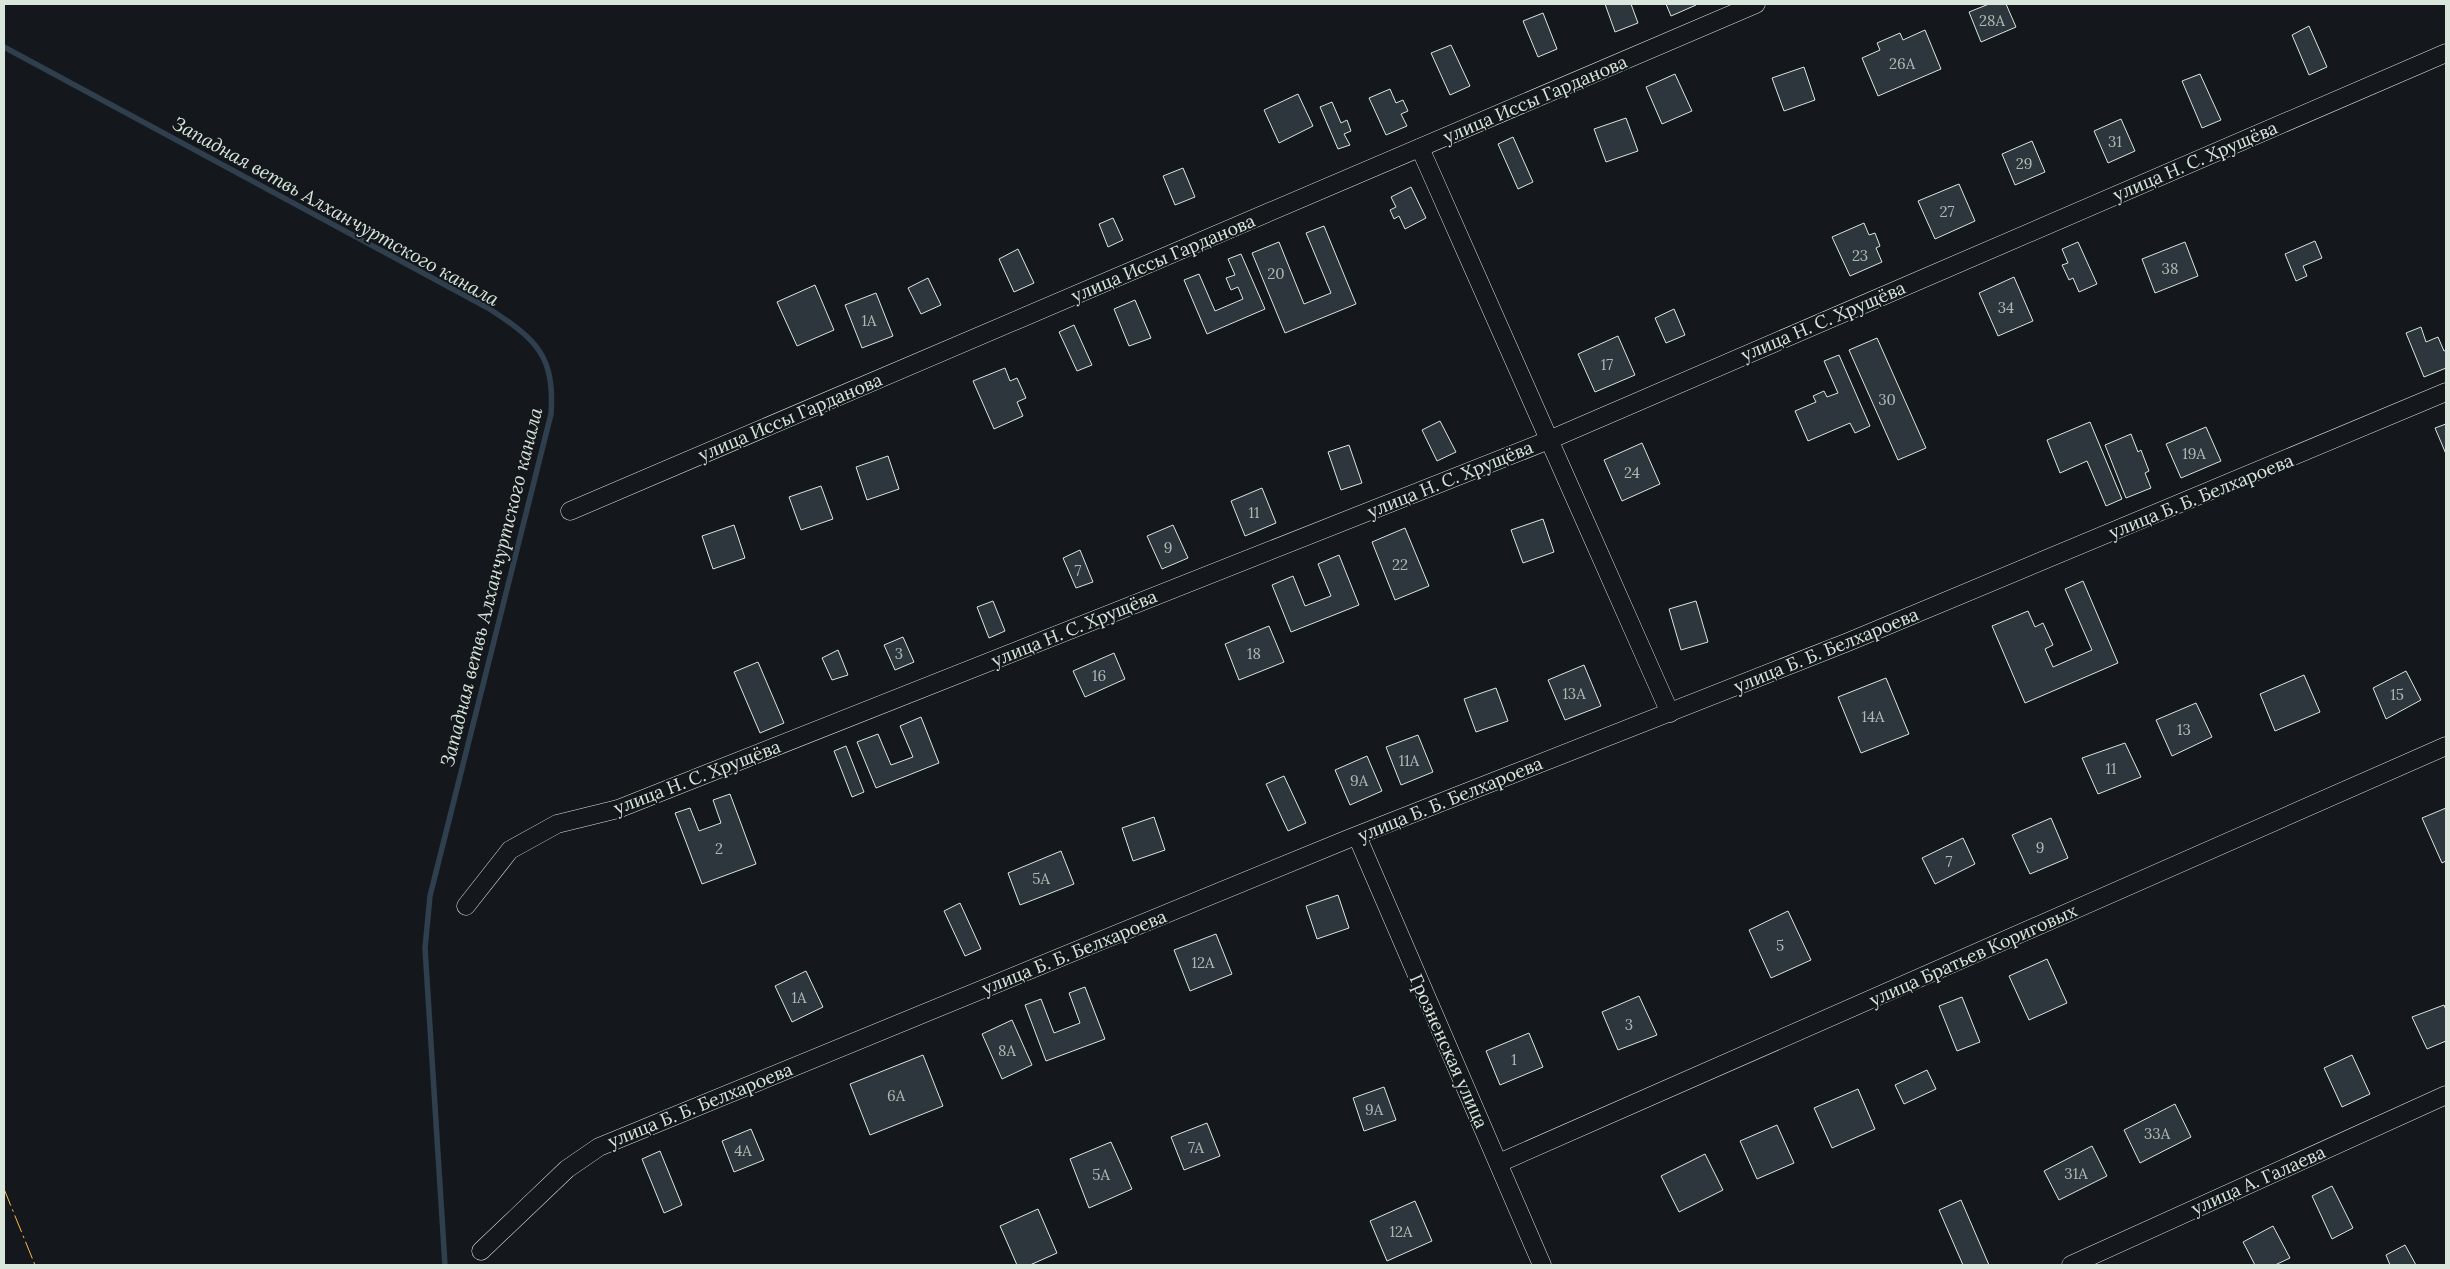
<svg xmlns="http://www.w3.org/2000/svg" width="2450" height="1269" font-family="Lora,serif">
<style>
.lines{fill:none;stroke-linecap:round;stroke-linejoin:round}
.stream{stroke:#2f3f4d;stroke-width:5.5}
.building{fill:#2c363c;stroke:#d8e6dc}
.minor-casing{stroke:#d8e6dc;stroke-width:19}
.minor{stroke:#14181c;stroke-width:18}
.power{stroke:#ffb74d;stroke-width:1;stroke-dasharray:18 4 2.5 4;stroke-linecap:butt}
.labels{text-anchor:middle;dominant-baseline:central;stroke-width:4;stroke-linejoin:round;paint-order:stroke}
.number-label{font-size:15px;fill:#adbab4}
.street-label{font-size:18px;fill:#d8e6dc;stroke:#14181c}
.water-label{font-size:19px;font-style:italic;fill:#d8e6dc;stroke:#14181c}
</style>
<rect width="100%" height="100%" fill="#14181c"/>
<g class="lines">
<path class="stream" d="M 4,47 L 488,308 C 536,339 555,355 551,414 L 430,896 L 425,948 L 445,1265"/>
</g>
<g class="building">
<polygon points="1605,4 1631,4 1638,23 1615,32"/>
<polygon points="1666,4 1695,4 1696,5 1671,16"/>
<polygon points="1989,4 2006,4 2016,27 1981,42 1969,12"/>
<polygon points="1543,13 1557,49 1538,57 1523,21"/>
<polygon points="2309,26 2327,67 2309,75 2292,35"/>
<polygon points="1925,30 1941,69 1878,96 1862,58 1880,50 1877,43 1900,33 1903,40"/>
<polygon points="1451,45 1470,86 1450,95 1431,53"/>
<polygon points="1804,67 1815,100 1784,111 1772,78"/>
<polygon points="1675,74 1692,111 1662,124 1646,87"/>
<polygon points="2200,74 2221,120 2202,128 2182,81"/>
<polygon points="1390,89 1396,103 1403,100 1408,111 1401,114 1407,126 1386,135 1369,98"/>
<polygon points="1298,94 1313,126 1279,143 1264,110"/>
<polygon points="1332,102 1341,123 1347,120 1351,131 1344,134 1350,145 1338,149 1320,107"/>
<polygon points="1626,118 1638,151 1606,162 1594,129"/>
<polygon points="2121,119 2135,151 2108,163 2094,131"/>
<polygon points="1513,137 1533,182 1518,189 1498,144"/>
<polygon points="2032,141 2045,172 2015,185 2002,154"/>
<polygon points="1183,168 1195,197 1175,205 1163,176"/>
<polygon points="1959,184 1975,221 1935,239 1918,201"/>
<polygon points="1411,187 1426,218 1405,229 1399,216 1394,219 1390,210 1396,207 1391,197"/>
<polygon points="1113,218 1123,240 1108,247 1099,224"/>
<polygon points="1864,223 1869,235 1875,233 1880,246 1876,248 1882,262 1850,276 1832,237"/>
<polygon points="1324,226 1356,304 1285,333 1252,253 1279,242 1304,304 1331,293 1306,233"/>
<polygon points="2315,241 2322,258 2303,266 2307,276 2296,281 2285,254"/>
<polygon points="2078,242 2097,284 2079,292 2073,278 2069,280 2062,265 2068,263 2062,249"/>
<polygon points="2185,242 2198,276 2155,293 2142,259"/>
<polygon points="1018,249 1034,283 1014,292 999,259"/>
<polygon points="1241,254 1265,309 1207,334 1184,280 1199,274 1215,311 1243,299 1238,287 1231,290 1226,278 1235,275 1228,259"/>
<polygon points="2014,277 2033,321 1998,336 1979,293"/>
<polygon points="928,278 941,305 921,314 908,288"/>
<polygon points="815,285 834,330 797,346 777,302"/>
<polygon points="876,293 893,336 862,348 845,305"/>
<polygon points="1135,300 1151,338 1129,346 1114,309"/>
<polygon points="1674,309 1685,335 1666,343 1655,318"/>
<polygon points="1074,325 1092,365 1077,371 1059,332"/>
<polygon points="2421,327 2426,342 2438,337 2444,351 2446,350 2446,368 2424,377 2406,333"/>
<polygon points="1618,336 1635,375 1595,392 1578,354"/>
<polygon points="1877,338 1926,448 1898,460 1849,350"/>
<polygon points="1839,355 1870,426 1855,433 1850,423 1808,441 1795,411 1816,402 1813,396 1824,391 1827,397 1838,393 1824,361"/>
<polygon points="1005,368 1010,381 1017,378 1026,398 1017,402 1023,416 994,429 973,381"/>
<polygon points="1440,421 1456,452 1437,461 1422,430"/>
<polygon points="2090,422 2122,499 2106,506 2087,461 2060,473 2047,440"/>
<polygon points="2446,424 2446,454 2435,428"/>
<polygon points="2206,427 2221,461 2181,478 2166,444"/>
<polygon points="2131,434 2138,452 2141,450 2149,471 2145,473 2151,488 2126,498 2105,445"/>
<polygon points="1642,443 1660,484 1622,501 1604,460"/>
<polygon points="1349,445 1362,483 1341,490 1328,452"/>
<polygon points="888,456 899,489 867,500 856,467"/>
<polygon points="821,486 833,519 801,530 789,497"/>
<polygon points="1262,488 1276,523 1245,536 1231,501"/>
<polygon points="1543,519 1554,552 1523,563 1511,530"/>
<polygon points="734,525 745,558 713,569 702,536"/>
<polygon points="1173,525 1188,558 1162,569 1147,536"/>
<polygon points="1405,528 1429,586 1395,600 1372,542"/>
<polygon points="1080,550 1093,582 1076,588 1063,558"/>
<polygon points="1339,555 1359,605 1291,632 1272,585 1293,576 1305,606 1331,596 1318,564"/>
<polygon points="2083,581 2118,663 2025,703 1992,626 2028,611 2035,627 2043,623 2053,645 2045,649 2053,667 2092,650 2065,589"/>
<polygon points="993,601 1005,631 989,638 977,607"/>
<polygon points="1696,601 1708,642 1681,650 1669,609"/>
<polygon points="1269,626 1284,662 1239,680 1225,644"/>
<polygon points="903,637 914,662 895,670 884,645"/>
<polygon points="838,650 848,675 832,680 822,658"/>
<polygon points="1114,653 1125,679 1085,697 1073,671"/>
<polygon points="758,662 784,723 760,733 734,672"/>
<polygon points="1584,665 1601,706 1565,720 1548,680"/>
<polygon points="2406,671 2421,700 2386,719 2373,688"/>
<polygon points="2304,675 2320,712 2275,731 2260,694"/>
<polygon points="1886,678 1909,734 1861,753 1838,697"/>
<polygon points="1496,688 1508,721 1476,732 1464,699"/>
<polygon points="2196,703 2212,737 2172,756 2156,720"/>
<polygon points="921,717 939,763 876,788 857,742 878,734 891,765 913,757 900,726"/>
<polygon points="1418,735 1433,772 1401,785 1386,747"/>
<polygon points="2125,743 2141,777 2098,794 2082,758"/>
<polygon points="846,746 864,792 852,797 834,751"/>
<polygon points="1367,756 1382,791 1350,805 1335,770"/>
<polygon points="1284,776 1306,823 1288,831 1266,784"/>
<polygon points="730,794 756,864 702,884 675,813 690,808 699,831 721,823 713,800"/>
<polygon points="2446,808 2446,861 2442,863 2422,818"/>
<polygon points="1154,817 1165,850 1133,861 1122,828"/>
<polygon points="2051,818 2068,858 2030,874 2012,835"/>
<polygon points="1963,838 1975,864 1935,884 1922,858"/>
<polygon points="1061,851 1074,884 1020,905 1008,873"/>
<polygon points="1338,895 1349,928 1317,939 1306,906"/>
<polygon points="960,903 981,949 965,956 944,911"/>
<polygon points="1788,911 1811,960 1771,978 1749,930"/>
<polygon points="1216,934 1232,974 1190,991 1174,950"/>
<polygon points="2047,959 2067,1003 2029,1020 2009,976"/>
<polygon points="806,971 823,1007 792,1022 775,986"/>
<polygon points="1085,987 1105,1039 1046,1061 1025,1005 1041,999 1054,1033 1080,1023 1069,993"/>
<polygon points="1639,996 1657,1035 1618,1050 1602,1012"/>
<polygon points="1962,997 1980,1042 1957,1051 1939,1006"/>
<polygon points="2444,1005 2446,1010 2446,1041 2427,1049 2412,1017"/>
<polygon points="1012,1020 1032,1065 1002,1079 982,1034"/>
<polygon points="1529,1033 1543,1067 1500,1085 1486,1051"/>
<polygon points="923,1055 943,1106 870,1135 850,1084"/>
<polygon points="2352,1055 2370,1094 2342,1107 2324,1068"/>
<polygon points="1927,1070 1936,1089 1904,1104 1895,1085"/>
<polygon points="1384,1087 1396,1120 1364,1131 1353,1098"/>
<polygon points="1858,1089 1875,1129 1832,1148 1814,1108"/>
<polygon points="2175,1104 2191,1137 2140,1163 2124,1130"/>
<polygon points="1207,1123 1220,1156 1184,1170 1171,1137"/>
<polygon points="1777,1125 1794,1163 1757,1179 1740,1141"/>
<polygon points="751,1129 764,1160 734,1172 722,1141"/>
<polygon points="1111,1142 1132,1189 1089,1208 1070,1159"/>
<polygon points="2092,1146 2107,1176 2059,1200 2044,1171"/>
<polygon points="660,1151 682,1205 664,1213 642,1159"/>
<polygon points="1705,1154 1723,1190 1679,1212 1661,1176"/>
<polygon points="2332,1186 2353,1228 2332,1239 2312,1196"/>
<polygon points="1961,1200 1989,1265 1963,1265 1939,1210"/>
<polygon points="1415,1201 1432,1241 1387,1261 1370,1221"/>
<polygon points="1038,1209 1057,1253 1030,1265 1017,1265 1000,1226"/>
<polygon points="2273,1226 2290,1258 2275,1265 2255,1265 2243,1242"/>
<polygon points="2405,1245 2416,1265 2390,1265 2386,1255"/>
</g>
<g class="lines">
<defs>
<g id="minor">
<polyline points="1420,148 1670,713"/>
<polyline points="570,511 1756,4"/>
<polyline points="1357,836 1542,1265"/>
<polyline points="466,906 510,850 557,824 618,809 1549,440 2446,53"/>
<polyline points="1499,1163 2446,746"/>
<polyline points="481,1251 567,1169 599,1147 1348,839 1848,642 2446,392"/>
<polyline points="2071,1265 2446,1095"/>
</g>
</defs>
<use href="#minor" class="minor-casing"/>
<use href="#minor" class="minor"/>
<polyline class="power" points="4,1189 35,1265"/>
</g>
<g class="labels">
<g class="number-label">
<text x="1992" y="20">28А</text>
<text x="1902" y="63">26А</text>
<text x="2115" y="141">31</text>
<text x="2024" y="163">29</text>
<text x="1947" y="211">27</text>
<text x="1860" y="255">23</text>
<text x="2170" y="268">38</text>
<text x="1276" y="273">20</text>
<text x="2006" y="307">34</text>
<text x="869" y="320">1А</text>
<text x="1607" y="364">17</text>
<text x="1887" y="399">30</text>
<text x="2194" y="453">19А</text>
<text x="1632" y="472">24</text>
<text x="1254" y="512">11</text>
<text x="1168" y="547">9</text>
<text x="1400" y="564">22</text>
<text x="1078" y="570">7</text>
<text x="899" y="653">3</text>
<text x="1254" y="653">18</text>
<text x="1099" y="675">16</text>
<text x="1574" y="693">13А</text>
<text x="2397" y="694">15</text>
<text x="1873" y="716">14А</text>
<text x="2184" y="729">13</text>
<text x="1409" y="760">11А</text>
<text x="2111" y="768">11</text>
<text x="1359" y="780">9А</text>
<text x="2040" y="847">9</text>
<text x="719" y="848">2</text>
<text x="1949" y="861">7</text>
<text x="1041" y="878">5А</text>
<text x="1780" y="945">5</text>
<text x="1203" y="962">12А</text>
<text x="799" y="997">1А</text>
<text x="1629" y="1024">3</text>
<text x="1007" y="1050">8А</text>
<text x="1514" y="1059">1</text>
<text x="896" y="1095">6А</text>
<text x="1374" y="1109">9А</text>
<text x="2157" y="1133">33А</text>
<text x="1196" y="1147">7А</text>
<text x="743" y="1150">4А</text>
<text x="2076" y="1173">31А</text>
<text x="1101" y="1174">5А</text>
<text x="1401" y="1231">12А</text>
</g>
<g class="street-label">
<text transform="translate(1535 99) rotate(-23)">улица Иссы Гарданова</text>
<text transform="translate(2195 161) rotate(-23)">улица Н. С. Хрущёва</text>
<text transform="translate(1163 258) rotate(-23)">улица Иссы Гарданова</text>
<text transform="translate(1823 321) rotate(-23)">улица Н. С. Хрущёва</text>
<text transform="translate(790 417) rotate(-23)">улица Иссы Гарданова</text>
<text transform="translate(1450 479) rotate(-22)">улица Н. С. Хрущёва</text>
<text transform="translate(2201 496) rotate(-22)">улица Б. Б. Белхароева</text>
<text transform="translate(1074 628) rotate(-22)">улица Н. С. Хрущёва</text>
<text transform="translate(1826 650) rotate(-22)">улица Б. Б. Белхароева</text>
<text transform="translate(697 777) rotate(-21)">улица Н. С. Хрущёва</text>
<text transform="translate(1450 799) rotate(-22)">улица Б. Б. Белхароева</text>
<text transform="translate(1074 952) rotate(-22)">улица Б. Б. Белхароева</text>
<text transform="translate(1973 955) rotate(-24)">улица Братьев Кориговых</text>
<text transform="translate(1449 1051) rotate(66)">Грозненская улица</text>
<text transform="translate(700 1105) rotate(-22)">улица Б. Б. Белхароева</text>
<text transform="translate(2258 1180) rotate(-24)">улица А. Галаева</text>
</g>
<g class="water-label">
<text transform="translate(336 211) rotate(29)">Западная ветвь Алханчуртского канала</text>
<text transform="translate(491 587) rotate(-76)">Западная ветвь Алханчуртского канала</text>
</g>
</g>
<rect width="2450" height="1269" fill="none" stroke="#d8e6dc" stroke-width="10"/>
</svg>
